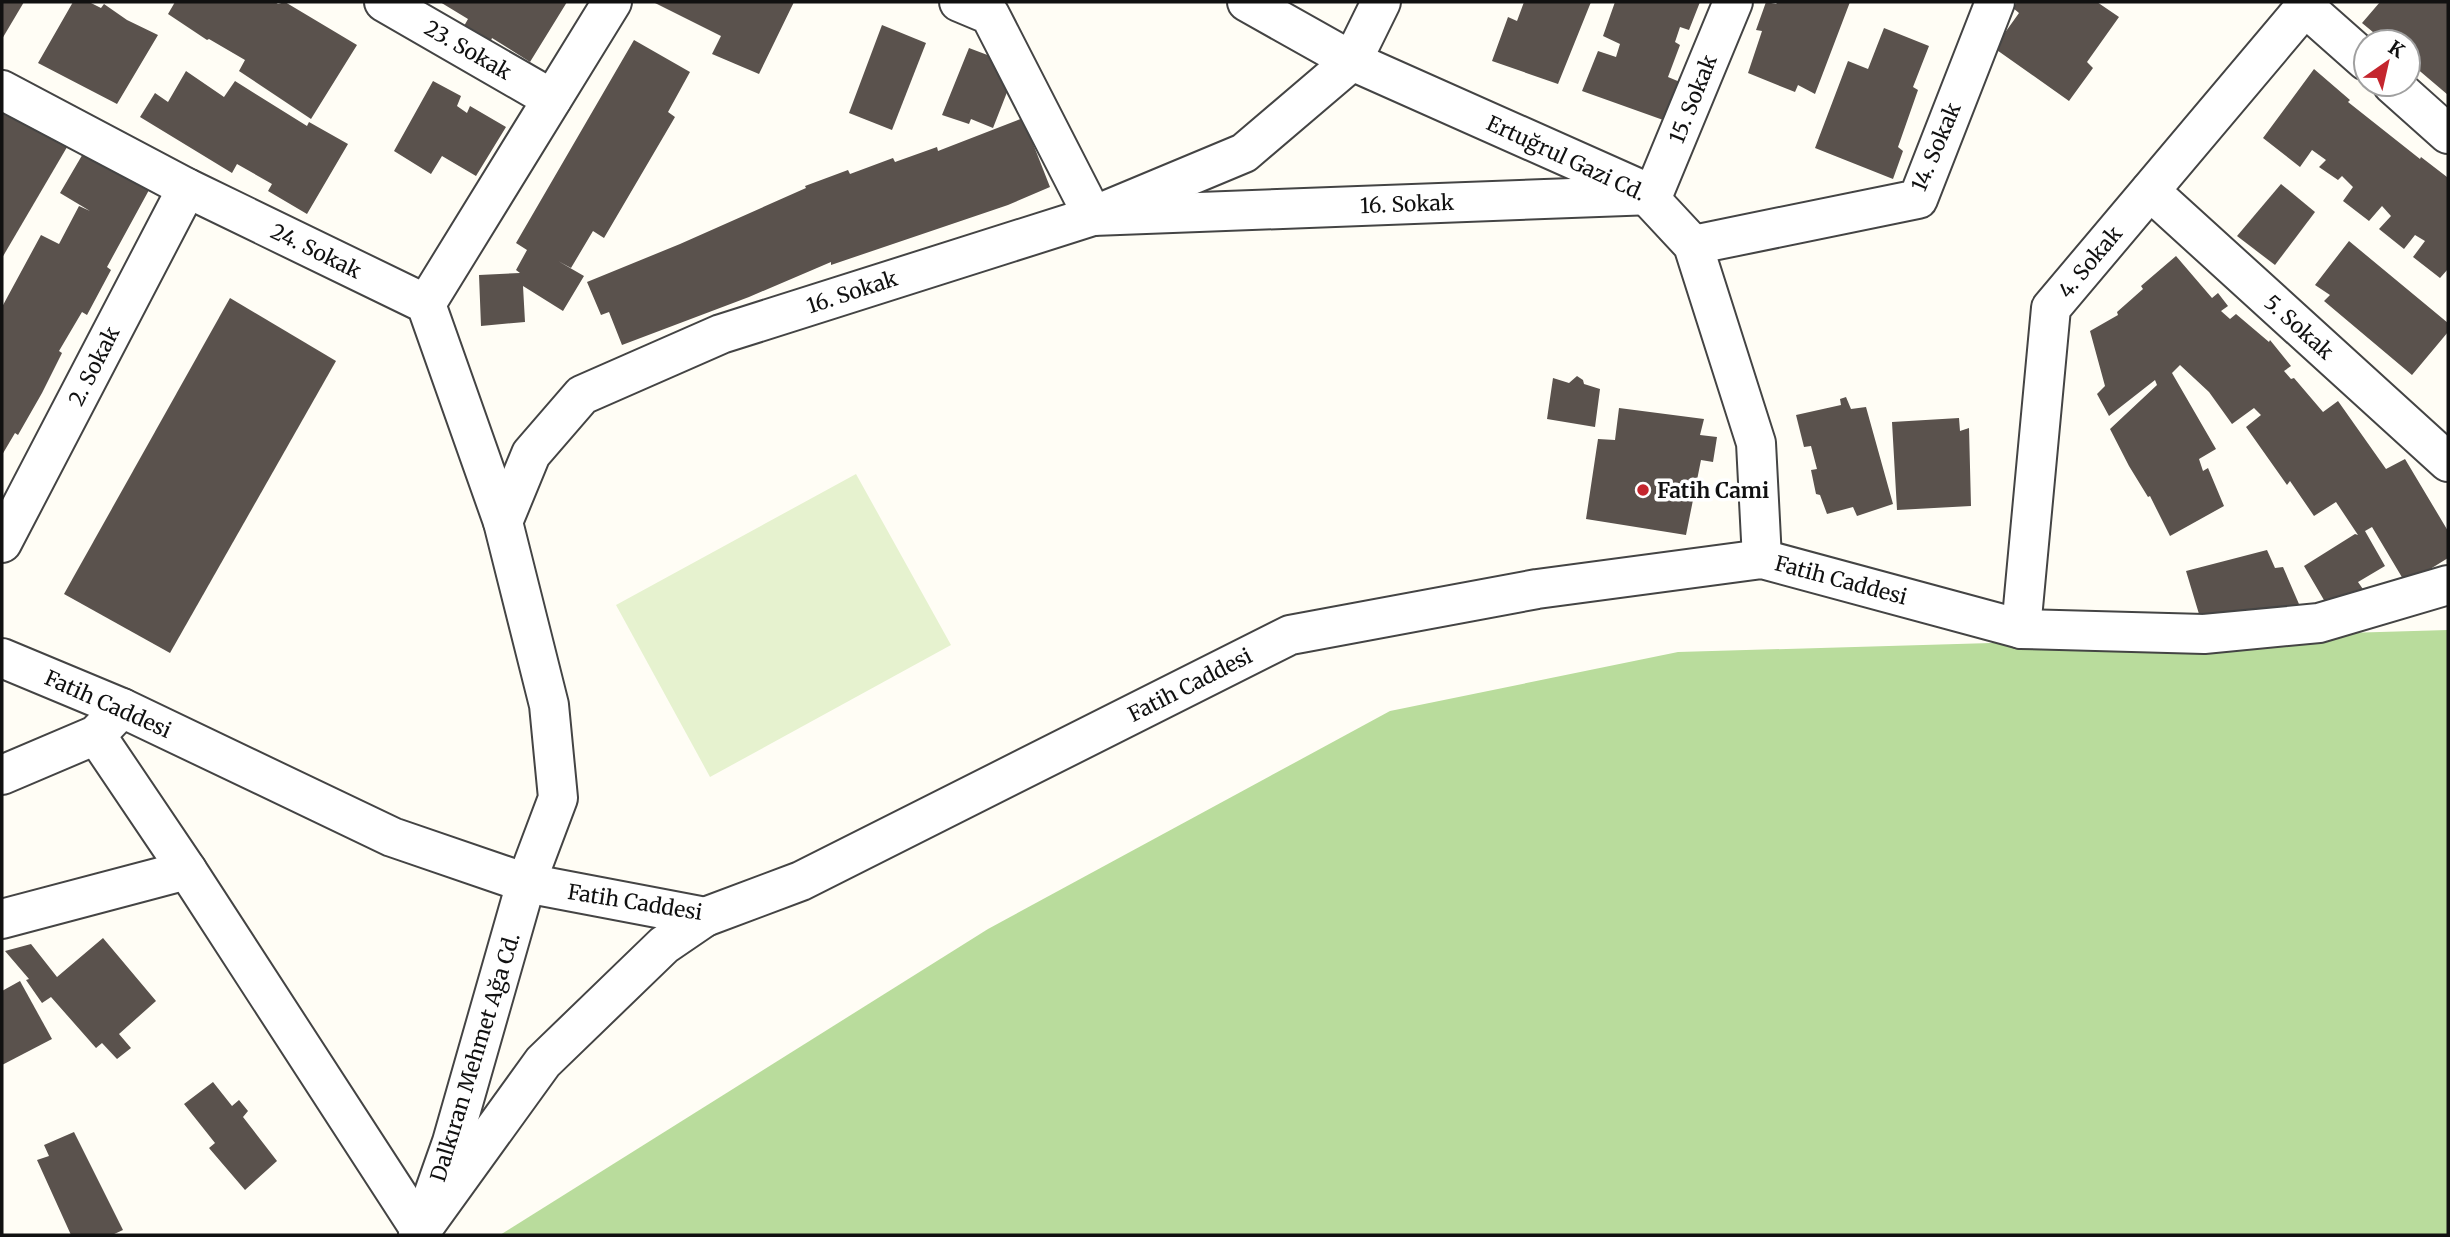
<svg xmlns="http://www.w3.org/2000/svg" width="2450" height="1237" font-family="Merriweather,serif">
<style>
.forest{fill:#b9dc9c}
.pitch{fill:#e6f2cf}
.building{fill:#5a524d}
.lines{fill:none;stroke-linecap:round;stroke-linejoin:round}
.minor-casing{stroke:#444;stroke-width:42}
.tertiary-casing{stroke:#444;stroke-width:42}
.minor{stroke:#fff;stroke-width:38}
.tertiary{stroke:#fff;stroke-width:38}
.poi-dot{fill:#c4262e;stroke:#fff;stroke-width:2.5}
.labels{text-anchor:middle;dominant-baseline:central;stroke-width:7;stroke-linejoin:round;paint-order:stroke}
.street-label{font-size:21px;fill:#111;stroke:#fff}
.poi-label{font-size:21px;font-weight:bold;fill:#111;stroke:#fff;text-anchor:start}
</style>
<rect width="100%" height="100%" fill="#fffdf5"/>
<polygon class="forest" points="2448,630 2448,1235 500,1235 988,929 1390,711 1678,652"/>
<polygon class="pitch" points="856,474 951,645 710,777 616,605"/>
<g class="building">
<polygon points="2,2 24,2 2,39"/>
<polygon points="73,2 89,2 101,8 104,4 127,20 158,35 117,104 38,63"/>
<polygon points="175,2 275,2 278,4 285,2 357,45 311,119 239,71 245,60 209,39 207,40 168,14"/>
<polygon points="440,2 567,2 530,62 492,38 490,43 464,26 468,19"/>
<polygon points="653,2 794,2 759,74 712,54 721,36"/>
<polygon points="1524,2 1591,2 1558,84 1492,61 1508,17 1517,21"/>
<polygon points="1615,2 1700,2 1689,30 1680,27 1675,42 1680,45 1668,77 1680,82 1666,121 1582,91 1598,51 1616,57 1620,44 1603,36"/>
<polygon points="1766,2 1776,4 1778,2 1850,2 1815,94 1798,85 1795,92 1748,73 1762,31 1756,30"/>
<polygon points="2017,2 2097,2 2119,17 2087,62 2093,68 2069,101 1994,48 2019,13 2013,8"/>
<polygon points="2380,2 2448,2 2448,95 2408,61 2408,42 2385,42 2362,23"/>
<polygon points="882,25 926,43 892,130 849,113"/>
<polygon points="1884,28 1929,46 1913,87 1918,90 1898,147 1903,151 1893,179 1815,148 1848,61 1868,69"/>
<polygon points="634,40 690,72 668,112 675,117 604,238 593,231 571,268 558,261 584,276 563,311 523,286 525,322 481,326 479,275 520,273 516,270 527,250 516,243"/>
<polygon points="969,48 998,59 1011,82 993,128 971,119 969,124 942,115"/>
<polygon points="2314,69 2350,100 2348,102 2420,159 2421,157 2447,177 2448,269 2440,278 2413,257 2425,241 2415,235 2404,249 2379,229 2391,216 2382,206 2369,221 2343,201 2353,187 2342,176 2338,180 2319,167 2326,160 2312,150 2300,167 2263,138"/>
<polygon points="186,71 224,97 235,81 307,126 309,122 348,144 307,214 268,191 272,184 237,164 232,173 140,117 155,93 168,102"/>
<polygon points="433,81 461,96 457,106 467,113 470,106 506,127 476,176 442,156 431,174 394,151"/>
<polygon points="2,112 70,142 2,258"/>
<polygon points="1023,118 1050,187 1008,205 831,265 831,262 749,297 622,345 609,312 601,315 587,282 680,244 806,188 805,186 848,170 850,174 893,158 895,162 937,147 938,151"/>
<polygon points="84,152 149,190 107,267 111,270 87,315 82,312 59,351 62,353 42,393 18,435 15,433 2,455 2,307 41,235 59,244 79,206 90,211 60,193"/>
<polygon points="2281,184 2315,212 2275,265 2237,236"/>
<polygon points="2349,241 2448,323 2448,332 2412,375 2324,301 2330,295 2315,285"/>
<polygon points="2176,256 2212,298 2218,293 2228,306 2221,311 2230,319 2236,314 2269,342 2270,340 2291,366 2284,371 2291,379 2294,378 2323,412 2338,401 2386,469 2405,459 2448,531 2448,558 2406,584 2372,527 2365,531 2385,566 2358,582 2365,592 2331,612 2304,566 2355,534 2358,535 2336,502 2314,516 2290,481 2287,485 2246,427 2261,415 2254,408 2232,424 2209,392 2180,365 2172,373 2216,449 2199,459 2203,471 2208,468 2224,506 2170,536 2150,496 2148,497 2129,466 2110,429 2157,385 2155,380 2109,416 2097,394 2105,386 2090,331 2118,315 2117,312 2143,289 2141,286"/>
<polygon points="230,298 336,361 170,653 64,594"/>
<polygon points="1577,376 1583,380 1584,384 1600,389 1595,427 1547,419 1553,378 1569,383"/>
<polygon points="1846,397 1851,409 1866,407 1893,504 1857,516 1853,507 1827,514 1820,495 1816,494 1811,470 1817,469 1811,446 1804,447 1796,415 1841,405 1840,399"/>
<polygon points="1619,408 1704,419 1700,435 1717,437 1713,462 1701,460 1686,535 1586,519 1598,439 1615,440"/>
<polygon points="1959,418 1960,431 1969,428 1971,506 1897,510 1892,422"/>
<polygon points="2267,550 2275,568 2283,567 2302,611 2206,619 2199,614 2186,571"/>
<polygon points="103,938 156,1001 119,1034 131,1048 117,1059 102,1043 96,1048 51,997 42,1003 26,980 29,979 5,951 31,944 57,977"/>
<polygon points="20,981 52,1039 2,1065 2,991"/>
<polygon points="213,1082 232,1106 239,1100 248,1111 243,1117 277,1161 245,1190 209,1148 215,1143 184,1104"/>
<polygon points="74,1132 123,1230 112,1235 71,1235 37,1160 49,1156 44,1145"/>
</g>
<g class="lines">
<defs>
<g id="minor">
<polyline points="384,2 552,99"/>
<polyline points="959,2 990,15 1093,216 1244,153 1352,61 1381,2"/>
<polyline points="1247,2 1352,61 1653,195 1652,201 1693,245 1756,443 1762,559"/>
<polyline points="2305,7 2366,61"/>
<polyline points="2392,84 2448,134"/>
<polyline points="2,90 187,188 426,304 503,522"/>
<polyline points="2150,191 2448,462"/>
<polyline points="1693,245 1918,199 1995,2"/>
<polyline points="426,304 612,2"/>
<polyline points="2,543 187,188"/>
<polyline points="2021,629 2051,308 2309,2"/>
<polyline points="96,735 187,870 421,1231"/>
<polyline points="526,883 558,798 549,705 503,522 531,454 582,395 721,334 1093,216 1653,195 1733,2"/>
<polyline points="2,919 187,870"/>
</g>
<g id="tertiary">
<polyline points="2,658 122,708 392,837 526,883 705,917 801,881 1290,635 1537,589 1762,559 2021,629 2204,634 2319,623 2448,585"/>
<polyline points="2,775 96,735 122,708"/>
<polyline points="434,1193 452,1142 526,883"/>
<polyline points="418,1235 543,1062 664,945 705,917"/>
</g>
</defs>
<use href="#minor" class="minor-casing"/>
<use href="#tertiary" class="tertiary-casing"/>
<use href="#minor" class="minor"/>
<use href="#tertiary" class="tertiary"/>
</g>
<circle class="poi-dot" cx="1643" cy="490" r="7"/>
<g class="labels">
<g class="street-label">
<text transform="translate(468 50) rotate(30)">23. Sokak</text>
<text transform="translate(1693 99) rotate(-68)">15. Sokak</text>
<text transform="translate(1936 147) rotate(-67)">14. Sokak</text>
<text transform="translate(1566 158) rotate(25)">Ertuğrul Gazi Cd.</text>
<text transform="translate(1407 204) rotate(-2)">16. Sokak</text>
<text transform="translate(316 251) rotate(26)">24. Sokak</text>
<text transform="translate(2090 262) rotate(-50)">4. Sokak</text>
<text transform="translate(852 292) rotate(-18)">16. Sokak</text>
<text transform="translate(2299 327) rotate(42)">5. Sokak</text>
<text transform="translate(94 366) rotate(-63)">2. Sokak</text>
<text transform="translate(1841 580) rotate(15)">Fatih Caddesi</text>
<text transform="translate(1190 685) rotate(-27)">Fatih Caddesi</text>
<text transform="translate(108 704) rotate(24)">Fatih Caddesi</text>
<text transform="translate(635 902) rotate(9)">Fatih Caddesi</text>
<text transform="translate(475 1057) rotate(-73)">Dalkıran Mehmet Ağa Cd.</text>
</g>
<g class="poi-label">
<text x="1657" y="490">Fatih Cami</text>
</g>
</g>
<rect width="2450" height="1237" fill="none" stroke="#111111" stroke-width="7"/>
<g transform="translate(2387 63) rotate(34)"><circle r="33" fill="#ffffff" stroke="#a0a0a0" stroke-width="2"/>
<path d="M0-5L12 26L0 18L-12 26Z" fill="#c4262e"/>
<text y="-10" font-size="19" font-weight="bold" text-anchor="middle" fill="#111111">K</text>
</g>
</svg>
